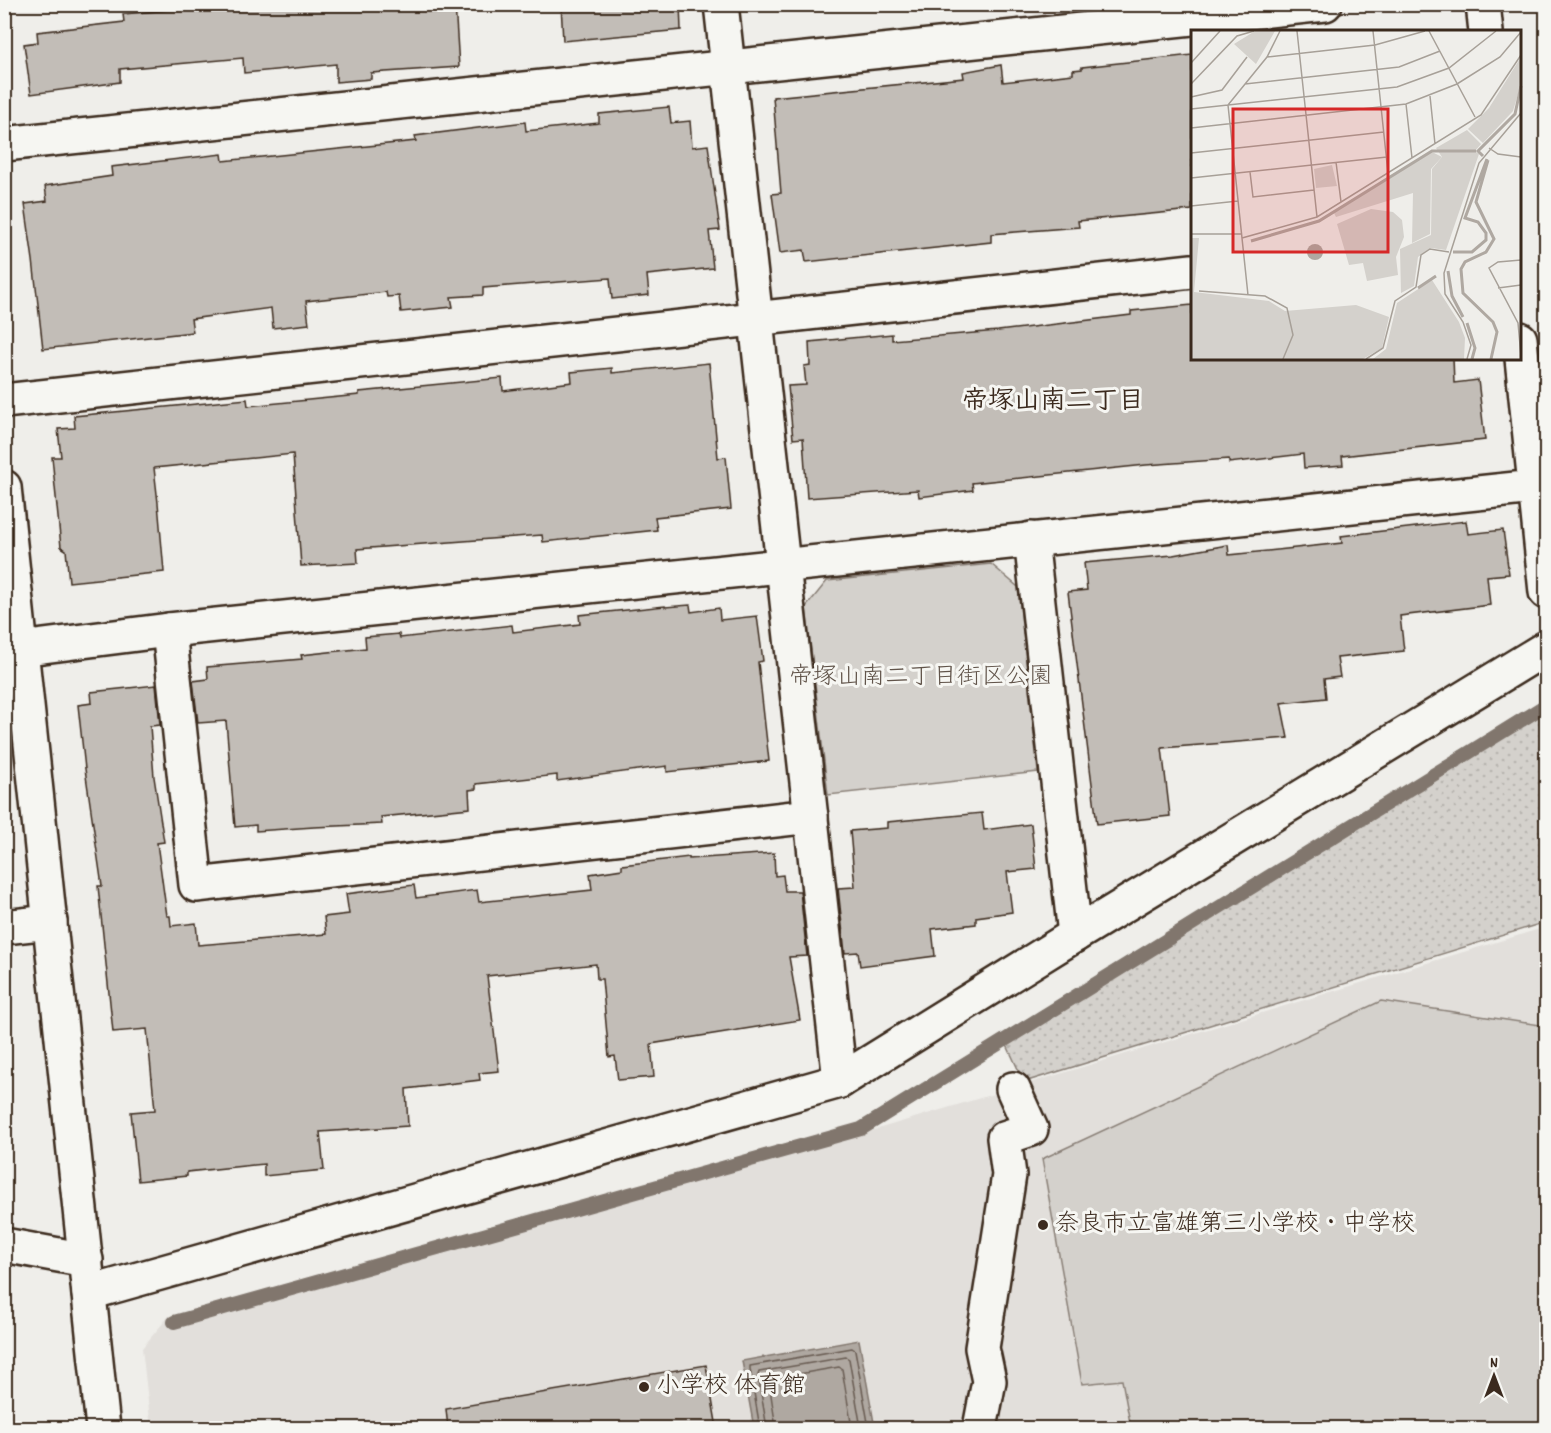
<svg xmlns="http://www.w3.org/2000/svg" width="1551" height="1433" font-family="Dekko,'Klee One',sans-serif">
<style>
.built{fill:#e2dfdb}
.grass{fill:url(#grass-dots);stroke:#887e75;stroke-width:1.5}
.park{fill:#d4d1cc;stroke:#887e75;stroke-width:1.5}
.water{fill:#afa8a1;stroke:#81766d;stroke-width:1.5}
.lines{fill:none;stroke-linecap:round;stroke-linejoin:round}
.shore{stroke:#695c52;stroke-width:1.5}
.stream{stroke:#81766d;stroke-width:14}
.building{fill:#c2bdb7;stroke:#3b2a1e;stroke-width:1.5}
.minor-casing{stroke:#3b2a1e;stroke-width:38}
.minor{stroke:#f6f6f2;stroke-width:33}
.poi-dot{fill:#3b2a1e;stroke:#f6f6f2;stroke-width:2}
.labels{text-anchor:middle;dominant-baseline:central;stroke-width:6;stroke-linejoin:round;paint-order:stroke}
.park-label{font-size:24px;fill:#61544a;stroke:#f6f6f2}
.poi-label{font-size:24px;fill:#3b2a1e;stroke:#f6f6f2;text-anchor:start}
.neighbourhood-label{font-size:26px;font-weight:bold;fill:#3b2a1e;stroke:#f6f6f2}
.inset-river{fill:none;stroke:#afa8a1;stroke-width:3}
.inset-road{fill:none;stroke:#a7a098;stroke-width:1.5}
.view{fill:#d62828;fill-opacity:0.15;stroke:#d62828;stroke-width:3}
.inset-edge{fill:none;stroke:#3b2a1e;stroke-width:3}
</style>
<defs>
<pattern id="grass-dots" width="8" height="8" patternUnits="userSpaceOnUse" patternTransform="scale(1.5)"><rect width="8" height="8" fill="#d4d1cc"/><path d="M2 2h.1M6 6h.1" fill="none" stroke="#b7b4af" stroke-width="1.8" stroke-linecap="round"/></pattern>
</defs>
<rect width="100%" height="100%" fill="#efeeea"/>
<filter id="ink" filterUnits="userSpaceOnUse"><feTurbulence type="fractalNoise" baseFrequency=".0167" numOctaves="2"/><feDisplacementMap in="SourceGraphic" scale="12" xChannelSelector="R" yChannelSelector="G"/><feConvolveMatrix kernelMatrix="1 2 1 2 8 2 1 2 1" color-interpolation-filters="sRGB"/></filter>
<g filter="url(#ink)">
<polygon class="built" points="1546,927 1546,1428 151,1428 142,1348 169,1316 173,1329 861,1134"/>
<polygon class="grass" points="1546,709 1546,922 1024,1082 1006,1043"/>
<g class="park">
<polygon points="991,564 1018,587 1038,772 828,795 806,607 827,581"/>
<polygon points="1381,1001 1546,1026 1546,1428 1131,1428 1122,1380 1082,1384 1042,1159"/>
</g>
<polygon class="water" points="859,1340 875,1428 754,1428 742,1361"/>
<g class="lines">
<g class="shore">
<polyline points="760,1428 750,1369 750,1366 852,1348 855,1350 869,1428"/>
<polyline points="767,1428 758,1375 759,1372 846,1357 849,1359 861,1428"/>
<polyline points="776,1428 769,1382 770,1379 839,1367 842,1369 852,1428"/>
</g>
<polyline class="stream" points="174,1322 861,1129 1546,705"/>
</g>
<g class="building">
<polygon points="277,4 455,4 459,67 371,73 371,79 336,82 336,64 244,73 243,58 120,69 120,82 31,94 24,44 38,42 37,32 124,22 123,14 218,6 219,11"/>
<polygon points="561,4 680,4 681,30 563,41"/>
<polygon points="1192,55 1192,210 1078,221 1079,227 991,234 991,242 806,262 804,250 780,253 772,194 781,193 773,97 964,78 963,72 1001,65 1003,82 1073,74 1073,70 1082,69 1082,67"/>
<polygon points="669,107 671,123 690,121 692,147 708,145 720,230 709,231 713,268 647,275 649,295 612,299 610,278 483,288 483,295 451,297 453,307 401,312 399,296 387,297 386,292 306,301 309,324 273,328 271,308 191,319 193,332 43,349 33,260 25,204 47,201 45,186 112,176 111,167 222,154 223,161 416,141 415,136 525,122 526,131 599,123 599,114"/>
<polygon points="1192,305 1192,358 1453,358 1454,383 1478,380 1485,440 1342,456 1343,465 1304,468 1303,454 1229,463 1229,459 1146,465 972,483 973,490 919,497 918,490 807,498 803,438 793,439 788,386 806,385 804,366 810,365 809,342 892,334 892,340 998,331 1131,315 1131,311"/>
<polygon points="709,363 718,458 726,457 731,509 655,517 657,530 543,542 542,535 357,549 358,563 301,566 293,454 154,468 158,503 164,572 69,582 66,550 61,547 52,457 61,457 58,429 75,428 74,416 247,399 248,406 359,395 359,392 502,378 503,391 572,382 571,372 612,368 612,373"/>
<polygon points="1466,521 1468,534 1503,530 1509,574 1487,576 1490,605 1400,616 1404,651 1337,658 1340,677 1324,679 1326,698 1281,703 1288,738 1162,748 1170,816 1097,824 1068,592 1087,590 1084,563 1173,555 1228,545 1229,555 1342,543 1341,536"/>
<polygon points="690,605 691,612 719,608 720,620 757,616 763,661 758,662 769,761 667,772 667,766 557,781 557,775 476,784 476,789 469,790 470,808 381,817 382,824 314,827 256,831 256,825 235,827 226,721 198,723 193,681 208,679 207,667 302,659 301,655 366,648 365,637 399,634 400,638 512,625 513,632 580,624 579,615 665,606 665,607"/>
<polygon points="156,685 160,725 150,726 154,777 164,842 157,843 167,916 170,916 171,926 196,923 198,945 326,934 324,917 349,914 346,894 414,885 416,898 477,890 479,902 592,890 590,874 622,869 622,865 689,857 689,859 774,853 775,876 783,875 785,891 800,891 807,956 789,957 800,1020 651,1044 654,1077 618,1080 615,1056 609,1057 602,979 597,979 596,964 487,976 499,1071 479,1073 480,1080 406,1089 408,1126 320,1132 324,1170 264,1176 264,1164 187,1172 187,1176 138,1181 131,1112 155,1110 147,1029 113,1032 98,886 102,886 85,769 78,705 92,703 91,692"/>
<polygon points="982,813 984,830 1031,824 1036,869 1007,872 1012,912 976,917 976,924 932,929 935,956 860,966 858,952 845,953 838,888 855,887 850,831 887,828 887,822"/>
<polygon points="706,1365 717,1428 448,1428 446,1409"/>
</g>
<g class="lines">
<defs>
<g id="minor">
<polyline points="721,4 840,1081"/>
<polyline points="1483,4 1486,32"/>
<polyline points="4,144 1325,4"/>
<polyline points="1520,339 1546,592"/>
<polyline points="4,401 1192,271"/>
<polyline points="4,487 103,1428"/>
<polyline points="1031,539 1075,935"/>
<polyline points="169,630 196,885 811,816"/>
<polyline points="4,651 169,630 1535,487"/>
<polyline points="4,927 50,922"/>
<polyline points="4,1245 86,1260"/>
<polyline points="89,1293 840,1081 1075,935 1546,648"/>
<polyline points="980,1428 989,1381 982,1348 1009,1175 1004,1138 1031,1129 1013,1089"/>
</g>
</defs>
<use href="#minor" class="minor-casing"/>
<use href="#minor" class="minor"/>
</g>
</g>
<g class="poi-dot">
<circle cx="1043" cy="1225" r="6"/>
<circle cx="644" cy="1387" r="6"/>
</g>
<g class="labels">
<g class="park-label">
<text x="921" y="678">帝塚山南二丁目街区公園</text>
</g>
<g class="poi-label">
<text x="1055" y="1225">奈良市立富雄第三小学校・中学校</text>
<text x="656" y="1387">小学校 体育館</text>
</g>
<g class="neighbourhood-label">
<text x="1053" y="402">帝塚山南二丁目</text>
</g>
</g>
<g transform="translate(1191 30)">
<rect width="330" height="330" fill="#efeeea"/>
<path d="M 241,122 L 251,127 L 240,139 L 239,204 L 221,213 L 222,163 L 145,187 L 143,183 Z" fill="#d4d1cc"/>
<path d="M 330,27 L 330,54 L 322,81 L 292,113 L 277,99 L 298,78 ZM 276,100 L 290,114 L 284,121 L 288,124 L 255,220 L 240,218 L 227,227 L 223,256 L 210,263 L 209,219 L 240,205 L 241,139 L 251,127 L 245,118 ZM 241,250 L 268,292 L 274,308 L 273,329 L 182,329 L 195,319 L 206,273 Z" fill="#d4d1cc"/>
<path d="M 64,1 L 84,1 L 65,34 L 43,14 ZM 141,135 L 146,156 L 125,158 L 123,139 ZM 180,179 L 202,182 L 211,190 L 213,207 L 205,227 L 207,245 L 176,251 L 172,233 L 158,235 L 146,194 ZM 0,208 L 8,208 L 3,262 L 78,271 L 94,281 L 165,275 L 198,287 L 191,318 L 172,329 L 0,329 Z" fill="#d4d1cc"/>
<path d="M116 222a8 8 0 1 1 16 0a8 8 0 1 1-16 0Z" fill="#afa8a1"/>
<path class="inset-river" d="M 292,126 L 287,121 L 324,84 L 330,56M 297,130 L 285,172 L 303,209 L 295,222 L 274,232 L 270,239 L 272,263 L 302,292 L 306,302 L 300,329M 60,211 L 128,191 L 241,121 L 285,121M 262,222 L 281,222 L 295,210 L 295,203 L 287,192 L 274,188 L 296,129M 257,241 L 261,266 L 272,287M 227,258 L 245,246M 276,293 L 284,318 L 281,329"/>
<path class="inset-road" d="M 106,1 L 126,187M 182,1 L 197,143M 238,1 L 284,87M 76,27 L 184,15 L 234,1M 0,33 L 29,1M 0,54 L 46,6 L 63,1M 54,54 L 208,37 L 249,21M 239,66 L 244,114M 0,67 L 31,60 L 56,27M 215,74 L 221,128M 0,79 L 206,57 L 258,38 L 305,1M 0,98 L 215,74 L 266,54 L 309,27 L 330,2M 298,118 L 307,124 L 330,127M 0,123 L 193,102M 145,132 L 150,172M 59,142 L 62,167 L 123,160M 0,148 L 196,127M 0,176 L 47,171M 0,204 L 51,204M 51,208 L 126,187 L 290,85 L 330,25M 330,230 L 307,232 L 298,238 L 327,293 L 330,326M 307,258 L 330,255M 8,261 L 74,266 L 96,278 L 102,305 L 92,329M 57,265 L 37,75 L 76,27 L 89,1M 175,329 L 192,318 L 204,271 L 225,257 L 230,225 L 239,219 L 258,222M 276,329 L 280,315 L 272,292 L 254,264 L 253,243 L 288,133 L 330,83"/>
<path class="view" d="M 42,79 L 197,79 L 197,222 L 42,222 Z"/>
<rect width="330" height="330" class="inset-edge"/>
</g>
<rect width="1551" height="1433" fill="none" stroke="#f6f6f2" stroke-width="24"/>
<rect x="12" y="12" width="1527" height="1409" fill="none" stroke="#3b2a1e" stroke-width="2" filter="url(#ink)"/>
<g transform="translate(1494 1376)" stroke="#f6f6f2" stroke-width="4.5" paint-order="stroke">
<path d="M0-4.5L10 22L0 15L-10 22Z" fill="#3b2a1e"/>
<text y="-9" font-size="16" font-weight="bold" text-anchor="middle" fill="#3b2a1e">N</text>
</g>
</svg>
